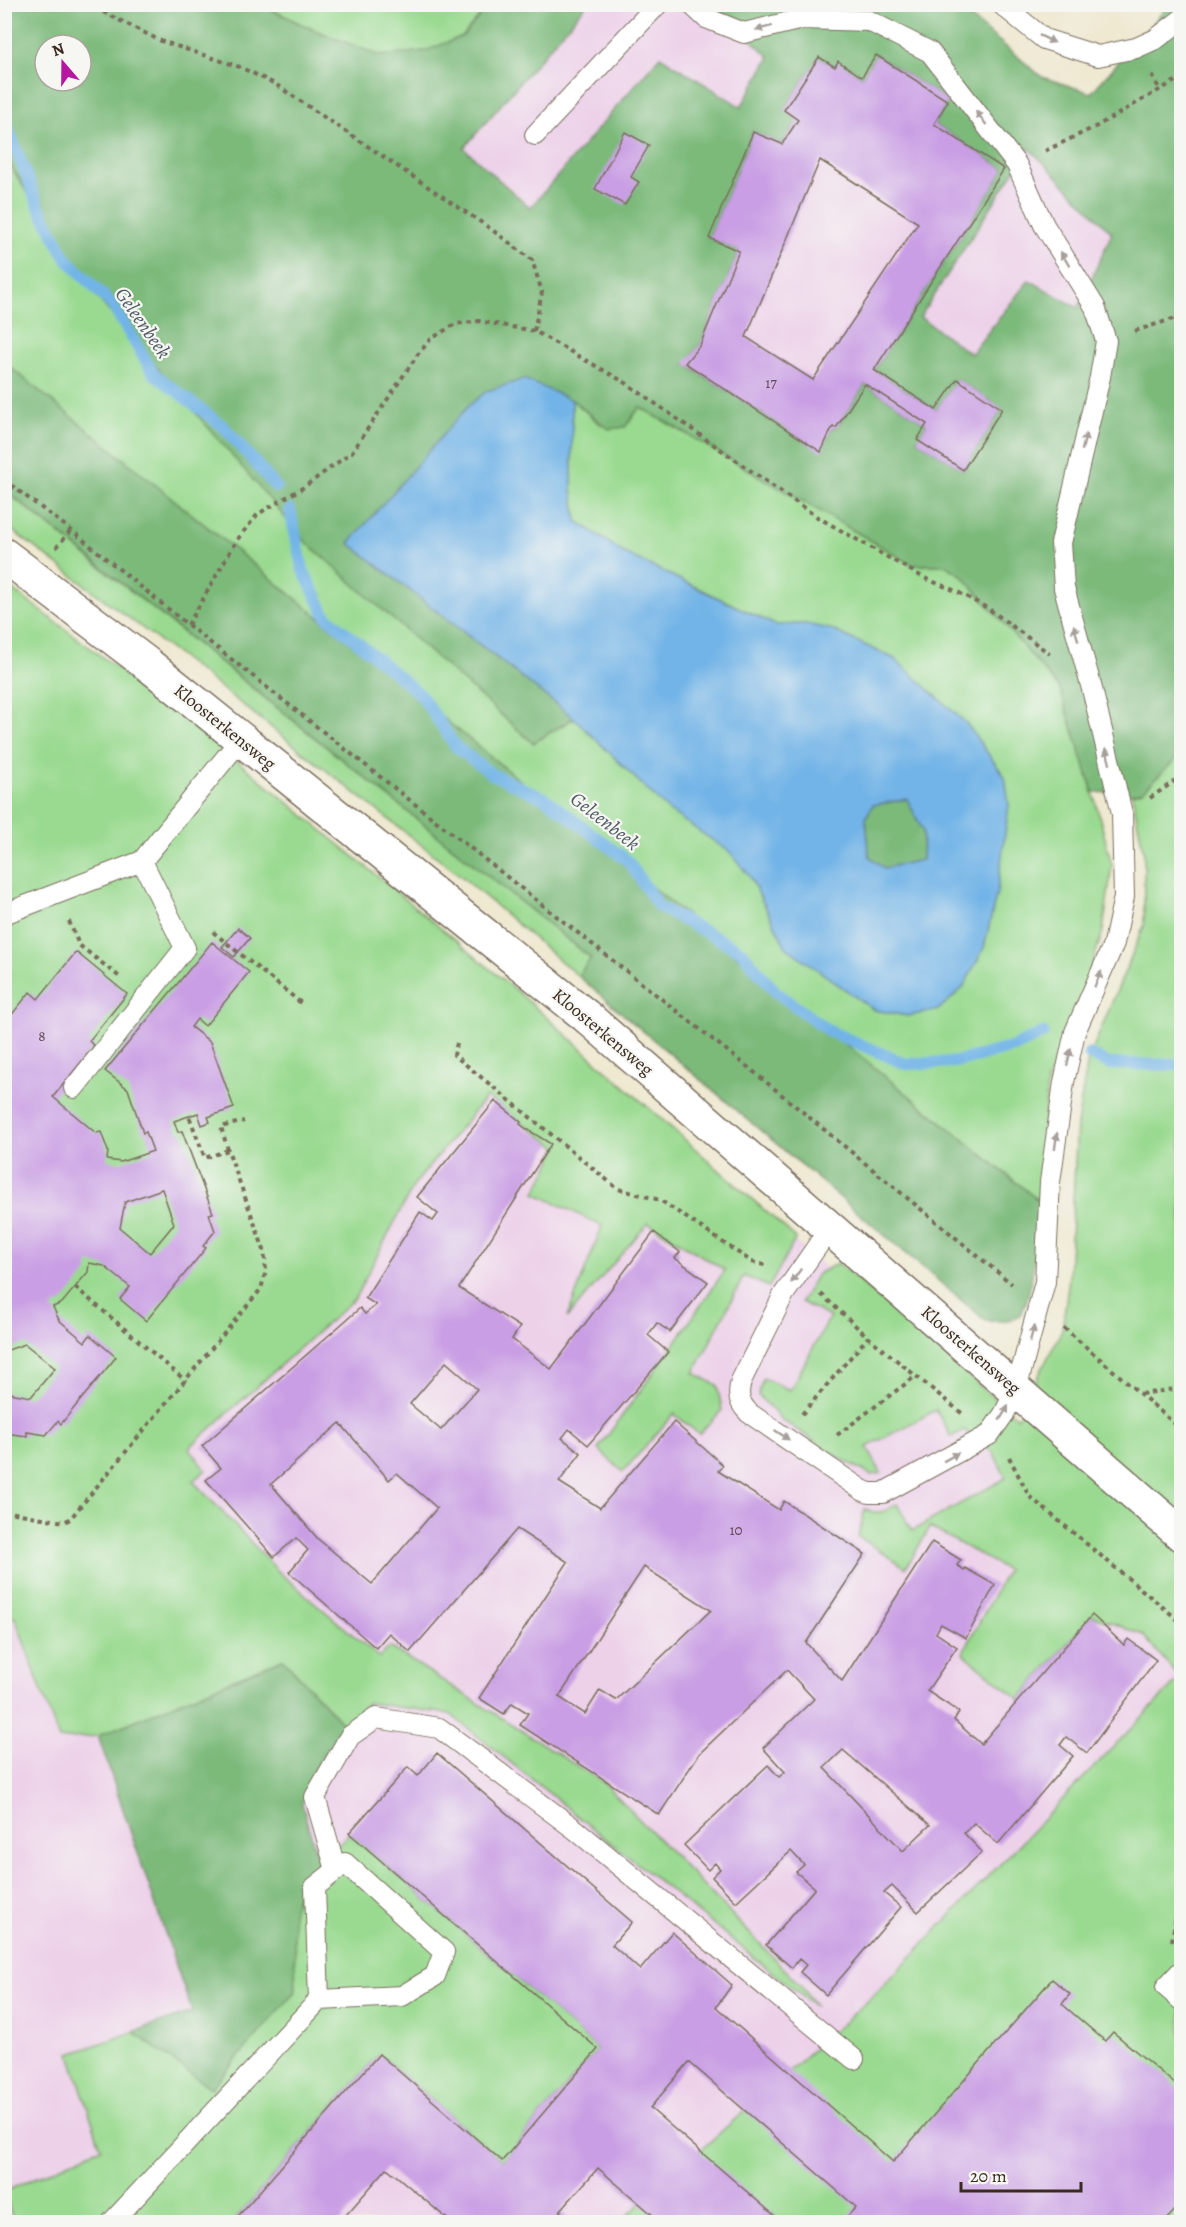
<svg xmlns="http://www.w3.org/2000/svg" width="1186" height="2227" font-family="Alegreya,serif">
<style>
.built{fill:#edd1e9}
.green{fill:#9ada90;stroke:#6a8257;stroke-width:1.5}
.forest{fill:#7bba7a;stroke:#5b724c;stroke-width:1.5;fill-rule:evenodd}
.water{fill:#72b4e7;stroke:#566f82;stroke-width:1.5;fill-rule:evenodd}
.lines{fill:none;stroke-linecap:round;stroke-linejoin:round}
.stream{stroke:#72b4e7;stroke-width:12}
.building{fill:#c99ee4;fill-rule:evenodd}
.lane-casing{stroke:#7a6d5d;stroke-width:22}
.street-casing{stroke:#7a6d5d;stroke-width:36}
.path{stroke:#7a6d5d;stroke-width:4;stroke-dasharray:4.5 4.5;stroke-linecap:butt}
.lane{stroke:#fff;stroke-width:20}
.street{stroke:#fff;stroke-width:33}
.oneway{fill:#a79f9a}
.labels{text-anchor:middle;dominant-baseline:central;stroke-width:4.5;stroke-linejoin:round;paint-order:stroke}
.number-label{font-size:15px;fill:#5e4750}
.street-label{font-size:18px;fill:#3b2a1e;stroke:#f6f6f2}
.water-label{font-size:20px;font-style:italic;fill:#4e5a64;stroke:#f6f6f2}
</style>
<rect width="100%" height="100%" fill="#f6f6f2"/>
<filter id="ink" filterUnits="userSpaceOnUse"><feTurbulence type="fractalNoise" baseFrequency=".0167" numOctaves="2"/><feDisplacementMap in="SourceGraphic" scale="12" xChannelSelector="R" yChannelSelector="G"/><feConvolveMatrix kernelMatrix="1 2 1 2 8 2 1 2 1" color-interpolation-filters="sRGB"/></filter>
<filter id="wash" filterUnits="userSpaceOnUse"><feTurbulence type="fractalNoise" baseFrequency=".008" numOctaves="4" result="noise"/><feDisplacementMap in="SourceGraphic" scale="24" xChannelSelector="R" yChannelSelector="G"/><feGaussianBlur stdDeviation="1.35" result="paint"/><feColorMatrix in="noise" values="0 0 0 0 0 0 0 0 0 0 0 0 0 0 0 0 0 1.4 0 .05"/><feComposite in="paint" operator="in"/></filter>
<g filter="url(#wash)">
<rect width="100%" height="100%" fill="#efe9d2"/>
<g class="built">
<polygon points="545,5 922,5 1129,224 1069,581 642,350 592,282 430,144"/>
<polygon points="4,583 952,1372 1181,1571 1181,2222 5,2222"/>
</g>
<g class="green">
<polygon points="266,5 489,5 463,36 426,51 381,56 314,30 272,10"/>
<polygon points="4,157 91,290 155,363 533,743 574,718 668,810 730,852 750,877 786,947 874,1010 908,1016 806,624 775,625 624,553 577,521 572,489 572,400 600,424 625,427 640,407 913,565 945,565 962,575 1060,689 1093,792 1112,865 1103,931 1083,992 1063,1038 1047,1082 1039,1201 5,363"/>
<polygon points="4,490 591,958 578,976 461,876 198,670 5,525"/>
<polygon points="4,583 206,735 511,986 796,1238 769,1287 744,1276 694,1373 717,1385 722,1410 699,1434 674,1414 623,1472 598,1449 675,1343 725,1270 648,1223 567,1318 602,1226 535,1193 558,1148 486,1097 414,1185 355,1298 189,1448 206,1470 193,1481 280,1573 379,1657 390,1647 604,1783 801,1986 816,2007 450,1714 368,1703 343,1724 283,1659 98,1736 59,1739 15,1617 4,1619"/>
<path d="M 1181,754 L 1181,2222 L 620,2222 L 873,1996 L 1180,1678 L 1143,1635 L 1092,1615 L 1019,1699 L 963,1653 L 1007,1570 L 930,1527 L 906,1568 L 858,1536 L 865,1509 C 878,1515 885,1512 897,1504 L 912,1531 L 1006,1478 L 993,1452 L 964,1430 L 951,1437 L 936,1410 L 867,1447 L 881,1473 L 871,1475 L 840,1458 L 782,1420 L 758,1395 L 763,1378 L 790,1390 L 830,1317 L 801,1302 L 817,1274 L 838,1263 L 1017,1418 L 1062,1330 L 1069,1278 L 1077,1124 L 1088,1060 L 1144,926 L 1144,854 L 1132,794 L 1143,791 Z"/>
<polygon points="349,1833 598,2049 502,2161 379,2054 233,2222 14,2222 4,2192 101,2148 70,2054 133,2032 211,2088 295,1991 293,1909 300,1887"/>
</g>
<g class="forest">
<path d="M 5,5 L 266,5 L 272,10 L 314,30 L 381,56 L 426,51 L 463,36 L 489,5 L 586,5 L 464,148 L 530,208 L 660,56 L 741,107 L 770,57 L 712,5 L 956,5 L 1042,77 L 1091,93 L 1169,5 L 1181,5 L 1181,754 L 1143,791 L 1132,794 L 1093,792 L 1060,689 L 962,575 L 945,565 L 913,565 L 640,407 L 625,427 L 609,429 L 572,400 L 349,543 L 574,718 L 533,743 L 306,542 L 91,290 L 5,157 ZM 45,45 L 81,45 L 81,81 L 45,81 ZM 876,55 L 948,101 L 934,124 L 1004,169 L 874,370 L 936,410 L 957,379 L 1002,409 L 963,470 L 917,440 L 927,424 L 865,384 L 836,428 L 833,427 L 831,430 L 821,451 L 685,364 L 700,345 L 739,251 L 709,238 L 753,132 L 782,144 L 798,120 L 784,110 L 819,57 L 835,67 L 838,62 L 862,77 ZM 1029,148 L 1112,233 L 1078,308 L 1029,280 L 971,354 L 920,317 Z"/>
<path d="M 5,363 L 1039,1201 C 1036,1228 1035,1291 1021,1313 C 1013,1323 997,1321 986,1321 L 578,976 L 591,958 L 5,490 Z"/>
<polygon points="907,799 923,831 922,860 884,868 869,856 866,817 873,805"/>
<polygon points="283,1659 343,1724 313,1772 302,1804 319,1864 300,1886 293,1909 296,1991 211,2088 133,2032 192,2012 98,1736"/>
</g>
<path class="water" d="M 524,379 L 572,400 L 572,489 L 577,521 L 624,553 L 775,625 L 806,624 L 830,629 L 895,659 L 966,723 L 1005,777 L 1009,805 L 997,892 L 984,948 L 963,988 L 938,1010 L 908,1016 L 874,1010 L 786,947 L 750,877 L 730,852 L 668,810 L 574,718 L 349,543 L 468,406 L 487,391 ZM 907,799 L 923,831 L 922,860 L 884,868 L 869,856 L 866,817 L 873,805 Z"/>
<g class="lines">
<g class="stream">
<polyline points="4,118 38,205 66,258 112,305 154,374 224,427 276,487"/>
<polyline points="290,510 303,570 326,616 421,695 456,747 492,774 546,799 628,861 659,907 741,951 776,992 829,1031 906,1064 955,1062 1014,1047 1043,1033"/>
<polyline points="1089,1054 1109,1064 1182,1065"/>
</g>
</g>
<g id="blocks">
<g class="building">
<path d="M 876,55 L 948,101 L 934,124 L 1004,169 L 874,370 L 936,410 L 957,379 L 1002,409 L 963,470 L 917,440 L 927,424 L 865,384 L 836,428 L 833,427 L 831,430 L 821,452 L 685,363 L 700,345 L 739,251 L 709,238 L 753,132 L 782,144 L 798,120 L 784,110 L 819,57 L 835,67 L 838,61 L 862,77 ZM 820,160 L 918,223 L 813,380 L 746,337 Z"/>
<polygon points="625,132 649,145 631,177 639,182 625,205 595,189"/>
<polygon points="238,928 250,938 234,957 222,947"/>
<path d="M 212,942 L 249,972 L 205,1026 L 197,1019 L 191,1027 L 210,1042 L 234,1108 L 208,1117 L 210,1122 L 202,1125 L 198,1113 L 174,1121 L 178,1132 L 182,1131 L 213,1213 L 209,1214 L 215,1231 L 203,1246 L 206,1248 L 146,1321 L 120,1299 L 130,1287 L 104,1266 L 89,1263 L 88,1272 L 62,1303 L 53,1307 L 59,1320 L 85,1342 L 90,1335 L 116,1357 L 61,1424 L 58,1421 L 46,1435 L 27,1432 L 27,1436 L 4,1433 L 4,1392 L 31,1397 L 55,1368 L 25,1344 L 5,1351 L 5,1023 L 30,992 L 38,999 L 76,952 L 127,994 L 89,1041 L 94,1046 L 53,1097 L 96,1133 L 101,1132 L 108,1151 L 107,1160 L 121,1162 L 153,1151 L 146,1132 L 143,1133 L 128,1089 L 105,1071 ZM 162,1189 L 174,1224 L 150,1253 L 120,1228 L 125,1202 Z"/>
<path d="M 495,1101 L 521,1122 L 520,1124 L 525,1128 L 551,1144 L 459,1288 L 520,1327 L 512,1339 L 551,1369 L 654,1232 L 680,1252 L 675,1258 L 708,1282 L 670,1332 L 657,1323 L 648,1335 L 668,1352 L 588,1445 L 569,1429 L 562,1438 L 581,1453 L 559,1482 L 600,1508 L 674,1422 L 723,1465 L 718,1471 L 779,1510 L 784,1501 L 865,1554 L 806,1643 L 842,1681 L 932,1542 L 961,1560 L 957,1565 L 964,1570 L 965,1568 L 995,1585 L 966,1638 L 941,1624 L 936,1633 L 957,1647 L 927,1691 L 959,1712 L 954,1720 L 981,1744 L 1092,1615 L 1124,1645 L 1128,1639 L 1156,1660 L 1087,1753 L 1066,1737 L 1060,1745 L 1073,1756 L 998,1844 L 974,1823 L 964,1833 L 982,1852 L 918,1912 L 892,1886 L 884,1893 L 901,1907 L 826,1995 L 800,1972 L 806,1965 L 799,1959 L 792,1968 L 766,1945 L 815,1888 L 796,1872 L 804,1865 L 791,1851 L 736,1902 L 712,1877 L 720,1869 L 715,1863 L 708,1870 L 684,1845 L 768,1765 L 779,1777 L 785,1772 L 763,1748 L 814,1699 L 787,1670 L 699,1754 L 659,1815 L 520,1725 L 528,1713 L 512,1703 L 504,1714 L 479,1698 L 568,1562 L 517,1529 L 410,1652 L 389,1633 L 376,1648 L 289,1572 L 308,1550 L 296,1538 L 274,1557 L 206,1480 L 221,1468 L 202,1446 L 360,1308 L 365,1314 L 376,1305 L 365,1298 L 420,1212 L 433,1221 L 438,1214 L 417,1197 ZM 446,1362 L 477,1389 L 441,1430 L 410,1404 ZM 340,1423 L 389,1480 L 397,1473 L 437,1508 L 372,1584 L 318,1539 L 271,1484 ZM 644,1567 L 711,1610 L 616,1700 L 600,1690 L 585,1714 L 559,1697 ZM 843,1750 L 930,1825 L 903,1851 L 824,1768 Z"/>
<polygon points="437,1753 632,1922 612,1945 640,1970 672,1932 732,1985 716,2007 893,2162 1052,1979 1070,1994 1062,2004 1105,2041 1113,2032 1182,2090 1182,2203 1164,2222 842,2222 856,2207 689,2062 650,2108 782,2222 661,2222 598,2168 560,2211 573,2222 451,2222 387,2168 340,2222 233,2222 379,2054 502,2161 598,2049 349,1833 408,1767 418,1776"/>
</g>
</g>
</g>
<g filter="url(#ink)">
<use href="#blocks" fill-opacity="0" stroke="#7a6d5d" stroke-width="1.5"/>
<g class="lines">
<defs>
<g id="lane">
<path d="M 691,4 L 706,18 L 744,33 L 802,19 L 869,21 L 930,52 L 1017,165 L 1044,225 L 1095,307 L 1106,341 L 1100,377 L 1061,543 L 1064,588 L 1092,689 L 1122,813 L 1124,897 L 1114,943 L 1075,1032 L 1064,1082 L 1050,1182 L 1045,1282 L 1016,1390 L 1004,1414 L 989,1435 L 883,1493 L 869,1493 L 862,1490 L 749,1413 C 739,1403 737,1395 741,1381 L 784,1294 L 830,1228"/>
<polyline points="1001,4 1044,39 1098,56 1136,48 1156,39 1182,19"/>
<polyline points="535,135 658,4"/>
<polyline points="4,914 142,861 241,739"/>
<polyline points="74,1088 185,948 142,861"/>
<polyline points="336,1870 315,1797 350,1736 376,1718 439,1728 576,1830 854,2059"/>
<polyline points="1182,1970 1166,1987 1182,2001"/>
<polyline points="112,2222 319,2000 315,1887 345,1863 444,1952 435,1976 402,1996 319,2000"/>
</g>
<polyline id="street" points="4,555 150,666 586,1016 1182,1535"/>
</defs>
<use href="#lane" class="lane-casing"/>
<use href="#street" class="street-casing"/>
<g class="path">
<polyline points="87,4 161,41 240,67 275,84 491,229 532,260 542,292 534,331 626,383 814,515 924,578 956,591 989,609 1050,654"/>
<polyline points="1152,75 1160,90"/>
<polyline points="1045,151 1097,126 1182,77"/>
<polyline points="1135,331 1182,316"/>
<polyline points="4,480 71,530 188,625 754,1072 1012,1284"/>
<polyline points="56,548 71,530"/>
<polyline points="188,625 236,541 258,514 304,487 352,452 418,354 431,339 455,324 479,321 534,331"/>
<polyline points="1150,798 1182,776"/>
<polyline points="69,921 79,945 121,978"/>
<polyline points="213,932 301,1003"/>
<polyline points="457,1043 454,1055 618,1189 660,1200 752,1262 768,1266"/>
<polyline points="228,1150 221,1127 244,1121"/>
<polyline points="75,1287 186,1381"/>
<polyline points="821,1294 868,1337 964,1415"/>
<polyline points="1064,1328 1182,1430"/>
<polyline points="1141,1394 1182,1388"/>
<polyline points="802,1414 868,1337"/>
<polyline points="837,1435 916,1376"/>
<polyline points="1009,1457 1029,1496 1182,1623"/>
<polyline points="4,1511 64,1522 70,1519 261,1289 266,1271 264,1250 228,1150 205,1158 189,1116"/>
<polyline points="1172,1941 1182,1876"/>
</g>
<use href="#lane" class="lane"/>
<use href="#street" class="street"/>
</g>
<defs><path id="oneway-solid" d="M-6-.8H1V-3.2L6.5 0L1 3.2V.8H-6Z" transform="scale(1.5)"/></defs>
<g class="oneway">
<use href="#oneway-solid" transform="translate(764 28) rotate(166)"/>
<use href="#oneway-solid" transform="translate(1047 39) rotate(26)"/>
<use href="#oneway-solid" transform="translate(981 118) rotate(-128)"/>
<use href="#oneway-solid" transform="translate(1065 259) rotate(-121)"/>
<use href="#oneway-solid" transform="translate(1084 442) rotate(-76)"/>
<use href="#oneway-solid" transform="translate(1076 633) rotate(-106)"/>
<use href="#oneway-solid" transform="translate(1108 756) rotate(-104)"/>
<use href="#oneway-solid" transform="translate(1098 979) rotate(-66)"/>
<use href="#oneway-solid" transform="translate(1069 1057) rotate(-77)"/>
<use href="#oneway-solid" transform="translate(1056 1141) rotate(-82)"/>
<use href="#oneway-solid" transform="translate(796 1276) rotate(125)"/>
<use href="#oneway-solid" transform="translate(1032 1334) rotate(-75)"/>
<use href="#oneway-solid" transform="translate(1004 1413) rotate(-59)"/>
<use href="#oneway-solid" transform="translate(782 1435) rotate(34)"/>
<use href="#oneway-solid" transform="translate(951 1457) rotate(-29)"/>
</g>
</g>
<g class="labels">
<g class="number-label">
<text x="771" y="383">17</text>
<text x="42" y="1036">8</text>
<text x="736" y="1530">10</text>
</g>
<g class="street-label">
<text transform="translate(225 727) rotate(39)">Kloosterkensweg</text>
<text transform="translate(603 1032) rotate(40)">Kloosterkensweg</text>
<text transform="translate(971 1350) rotate(41)">Kloosterkensweg</text>
</g>
<g class="water-label">
<text transform="translate(143 323) rotate(55)">Geleenbeek</text>
<text transform="translate(605 821) rotate(38)">Geleenbeek</text>
</g>
</g>
<rect width="1186" height="2227" fill="none" stroke="#f6f6f2" stroke-width="24"/>
<g transform="translate(63 63) rotate(340)"><circle r="28" fill="#f6f6f2" stroke="#aba49d" stroke-width="1.5"/>
<path d="M0-4.5L10 22L0 15L-10 22Z" fill="#b5179e"/>
<text y="-9" font-size="16" font-weight="bold" text-anchor="middle" fill="#3b2a1e">N</text>
</g>
<path d="M961 2182v9h120v-9" fill="none" stroke="#3b2a1e" stroke-width="3"/>
<text x="970" y="2182" font-size="18" fill="#3b2a1e" stroke="#f6f6f2" stroke-width="4.5" paint-order="stroke">20 m</text>
</svg>
